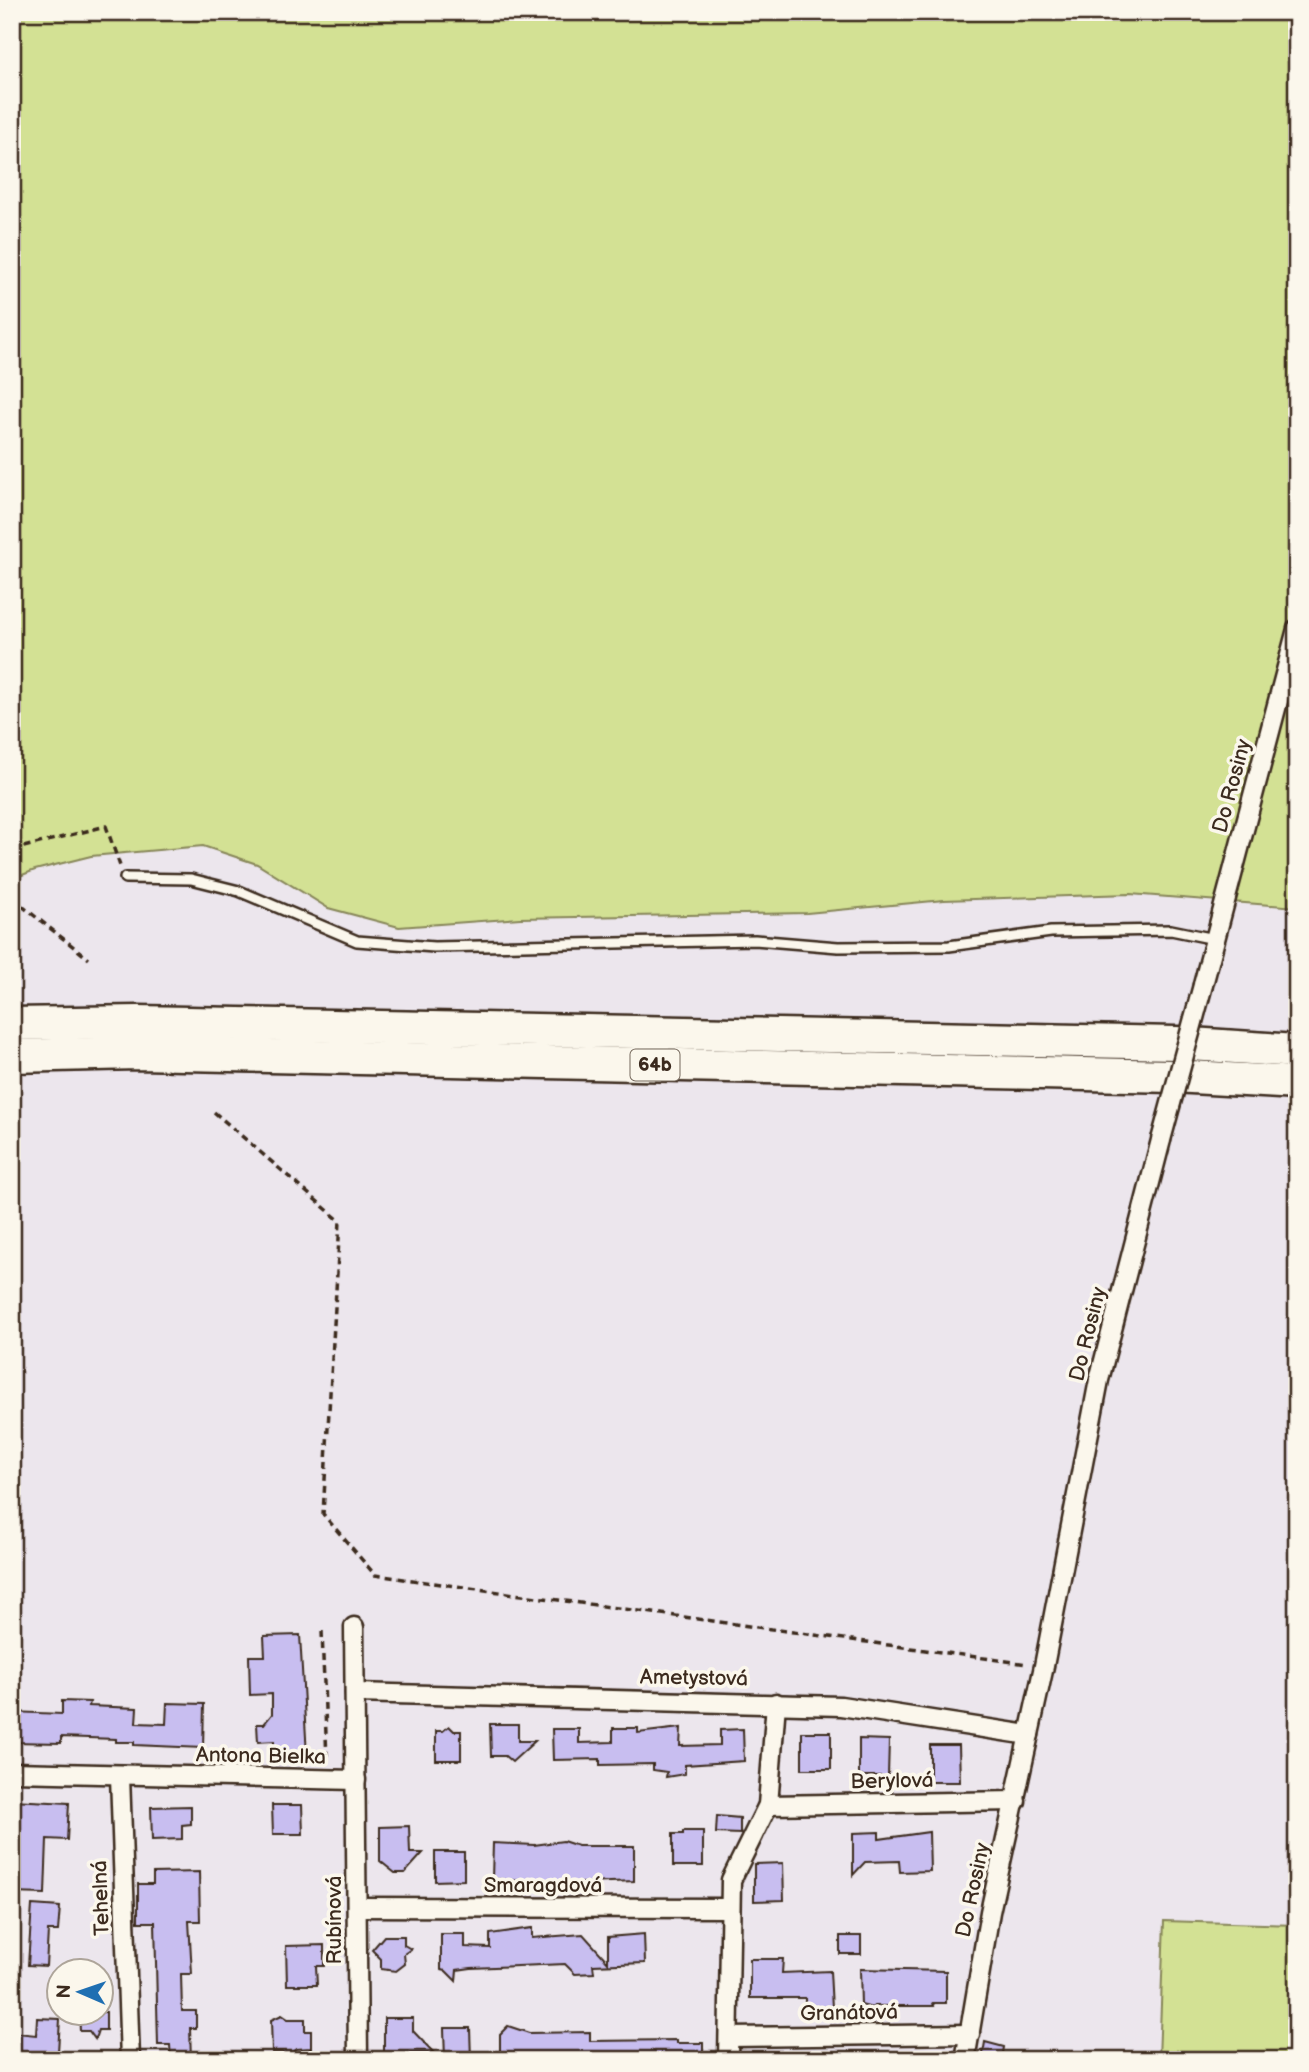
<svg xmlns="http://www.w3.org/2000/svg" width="1309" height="2072" font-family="'Balsamiq Sans',sans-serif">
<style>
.green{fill:#d3e194;stroke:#878659;stroke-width:2}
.building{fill:#c8bef0;stroke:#3b2a1e;stroke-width:2}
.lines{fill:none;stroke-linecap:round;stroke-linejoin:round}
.lane-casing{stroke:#3b2a1e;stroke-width:14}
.street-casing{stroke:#3b2a1e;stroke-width:23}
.highway-casing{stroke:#3b2a1e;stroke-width:37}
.path{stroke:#3b2a1e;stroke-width:3.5;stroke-dasharray:7 5;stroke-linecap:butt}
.lane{stroke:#fbf7ec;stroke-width:9}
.street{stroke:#fbf7ec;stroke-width:18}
.highway{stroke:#fbf7ec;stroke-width:32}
.street-bridge-casing{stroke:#3b2a1e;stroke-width:23;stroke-linecap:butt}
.street-bridge{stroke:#fbf7ec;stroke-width:18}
.labels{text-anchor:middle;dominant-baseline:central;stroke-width:7;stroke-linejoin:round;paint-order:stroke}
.shield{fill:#fbf7ec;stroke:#75685c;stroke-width:2}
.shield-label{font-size:19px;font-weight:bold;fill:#3b2a1e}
.street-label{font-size:21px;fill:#3b2a1e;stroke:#fbf7ec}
</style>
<rect width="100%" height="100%" fill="#ece6ed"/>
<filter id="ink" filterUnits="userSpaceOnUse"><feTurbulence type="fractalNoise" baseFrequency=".0143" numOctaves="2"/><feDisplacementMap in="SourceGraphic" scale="14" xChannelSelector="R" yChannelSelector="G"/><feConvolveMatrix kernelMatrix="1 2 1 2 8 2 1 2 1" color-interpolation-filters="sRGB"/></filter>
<g filter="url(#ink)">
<g class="green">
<polygon points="12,12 1297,12 1297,907 1130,894 944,900 807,913 520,918 399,927 328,908 257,864 203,846 91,856 35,870 12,879"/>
<polygon points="1164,1921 1297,1925 1297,2060 1159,2060"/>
</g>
<g class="building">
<polygon points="300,1635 307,1755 274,1757 274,1741 258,1742 257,1724 264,1724 272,1714 272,1694 250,1695 249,1656 265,1656 264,1636"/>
<polygon points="62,1701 90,1702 89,1706 137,1708 136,1723 166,1724 167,1703 204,1704 203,1748 134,1745 134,1742 116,1742 116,1739 61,1737 61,1743 12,1742 12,1712 62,1714"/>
<polygon points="490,1724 518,1724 518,1741 535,1741 512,1762 505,1756 491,1756"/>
<polygon points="449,1726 454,1731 461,1731 461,1760 436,1760 436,1731 443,1731"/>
<polygon points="613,1728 638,1728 638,1733 681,1728 680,1746 720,1745 720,1730 743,1729 744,1761 685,1765 685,1774 666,1777 667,1772 653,1770 653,1764 600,1765 600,1759 553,1760 552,1729 579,1729 579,1743 613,1742"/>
<rect x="802" y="1732" width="29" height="37"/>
<polygon points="859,1739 889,1740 888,1776 859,1776"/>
<polygon points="930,1745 959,1745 960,1782 930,1782"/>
<polygon points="12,1800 69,1803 67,1840 47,1839 45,1894 12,1893"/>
<polygon points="272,1805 302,1805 303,1834 273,1834"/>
<polygon points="191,1806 191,1824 182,1825 182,1839 152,1840 151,1807"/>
<polygon points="717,1816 740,1818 740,1834 716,1833"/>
<polygon points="409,1826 410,1853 423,1853 405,1873 395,1873 380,1861 380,1827"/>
<polygon points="683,1831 703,1831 703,1866 673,1866 673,1834 683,1834"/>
<polygon points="879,1832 879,1839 929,1832 930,1871 900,1872 899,1861 865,1862 853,1875 853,1833"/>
<polygon points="563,1841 578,1846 634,1846 634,1881 564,1884 492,1879 493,1843 534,1845"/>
<polygon points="435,1852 464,1852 464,1880 435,1881"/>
<polygon points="783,1863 784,1900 754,1901 754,1864"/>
<polygon points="199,1872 200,1921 189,1921 192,1974 181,1974 182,2011 196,2011 196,2028 190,2028 191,2060 171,2060 170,2045 158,2045 155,1922 138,1922 138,1884 153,1884 153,1873"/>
<polygon points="32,1905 60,1907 58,1931 48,1931 46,1966 28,1965"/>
<polygon points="532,1928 532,1938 583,1934 608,1962 608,1937 644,1934 645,1963 593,1965 594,1973 575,1974 565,1964 471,1968 457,1970 456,1981 446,1971 441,1970 441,1934 465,1934 465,1947 490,1948 490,1934"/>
<polygon points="384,1936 404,1936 404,1945 411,1949 404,1954 405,1964 396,1971 381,1969 381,1959 372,1950"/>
<rect x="840" y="1936" width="21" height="18"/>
<polygon points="324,1945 324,1966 316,1966 317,1985 287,1985 286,1946"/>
<polygon points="750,1959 783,1959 782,1973 830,1971 832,2008 805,2006 805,1998 750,1998"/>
<polygon points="860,1969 946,1971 946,2003 933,2003 934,2006 874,2006 872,2008 861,2005"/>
<polygon points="79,2012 106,2012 106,2030 98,2030 95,2039 89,2031 80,2031"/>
<polygon points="282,2015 288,2019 305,2019 305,2031 311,2031 311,2048 296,2049 288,2056 282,2052 272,2052 271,2020"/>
<polygon points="37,2018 60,2019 58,2052 16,2053 17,2033 36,2035"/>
<polygon points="384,2018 413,2018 413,2031 434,2053 384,2053"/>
<polygon points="508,2026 529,2033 590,2032 590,2041 677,2040 677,2043 703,2043 703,2060 500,2060 500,2034"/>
<polygon points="444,2028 470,2028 471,2060 445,2060"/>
<polygon points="985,2042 1004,2047 1002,2060 982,2060"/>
</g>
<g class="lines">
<defs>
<polyline id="lane" points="125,878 191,879 239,891 357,941 434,947 755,940 838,947 949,946 1051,932 1171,930 1215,939"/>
<g id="street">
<polyline points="1203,985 1297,629"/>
<polyline points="354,1627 358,2060"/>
<polyline points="355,1693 841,1706 1029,1735"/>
<polyline points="12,1772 356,1780"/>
<polyline points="120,1776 130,2060"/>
<polyline points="768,1805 1016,1801"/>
<polyline points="357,1907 729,1908"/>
<polyline points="729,2037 970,2034"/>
<polyline points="728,2060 731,1880 768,1805 776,1703"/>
<polyline points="965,2060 990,1912 1044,1666 1099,1380 1161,1140"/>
</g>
<g id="highway">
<polyline points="12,1024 138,1022 1176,1043 1297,1051"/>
<polyline points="12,1056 138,1053 1173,1076 1297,1083"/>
</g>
</defs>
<use href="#lane" class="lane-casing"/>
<use href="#street" class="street-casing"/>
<use href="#highway" class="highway-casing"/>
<g class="path">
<polyline points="12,850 106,826 120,866"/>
<polyline points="12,898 89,959"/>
<polyline points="214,1112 340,1221 323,1514 375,1575 1028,1664"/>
<polyline points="322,1631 327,1761"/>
</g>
<use href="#lane" class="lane"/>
<use href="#street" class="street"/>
<use href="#highway" class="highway"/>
<defs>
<polyline id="street-bridge" points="1161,1140 1203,985"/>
</defs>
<use href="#street-bridge" class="street-bridge-casing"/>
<use href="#street-bridge" class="street-bridge"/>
</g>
</g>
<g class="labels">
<rect class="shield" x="630.5" y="1049.5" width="49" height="31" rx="5"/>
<g class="shield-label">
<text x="655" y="1065">64b</text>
</g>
<g class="street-label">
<text transform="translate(1232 786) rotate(-75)">Do Rosiny</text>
<text transform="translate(1088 1334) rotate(-76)">Do Rosiny</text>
<text transform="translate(694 1678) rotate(1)">Ametystová</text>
<text transform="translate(261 1756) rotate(1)">Antona Bielka</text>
<text transform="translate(892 1781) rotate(-1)">Berylová</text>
<text x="543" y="1885">Smaragdová</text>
<text transform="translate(973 1890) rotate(-78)">Do Rosiny</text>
<text transform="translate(101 1898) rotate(-92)">Tehelná</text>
<text transform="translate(334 1920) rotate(-90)">Rubínová</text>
<text transform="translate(849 2013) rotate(-1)">Granátová</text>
</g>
</g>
<rect width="1309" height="2072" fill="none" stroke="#fbf7ec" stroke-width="42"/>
<rect x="21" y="21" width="1267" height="2030" fill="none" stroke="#3b2a1e" stroke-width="2.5" filter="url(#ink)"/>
<g transform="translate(80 1992) rotate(272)"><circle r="33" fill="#fbf7ec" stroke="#aea59a" stroke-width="2"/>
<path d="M0-5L12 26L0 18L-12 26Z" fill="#1f6fb2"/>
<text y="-10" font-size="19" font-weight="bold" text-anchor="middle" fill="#3b2a1e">N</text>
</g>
</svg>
